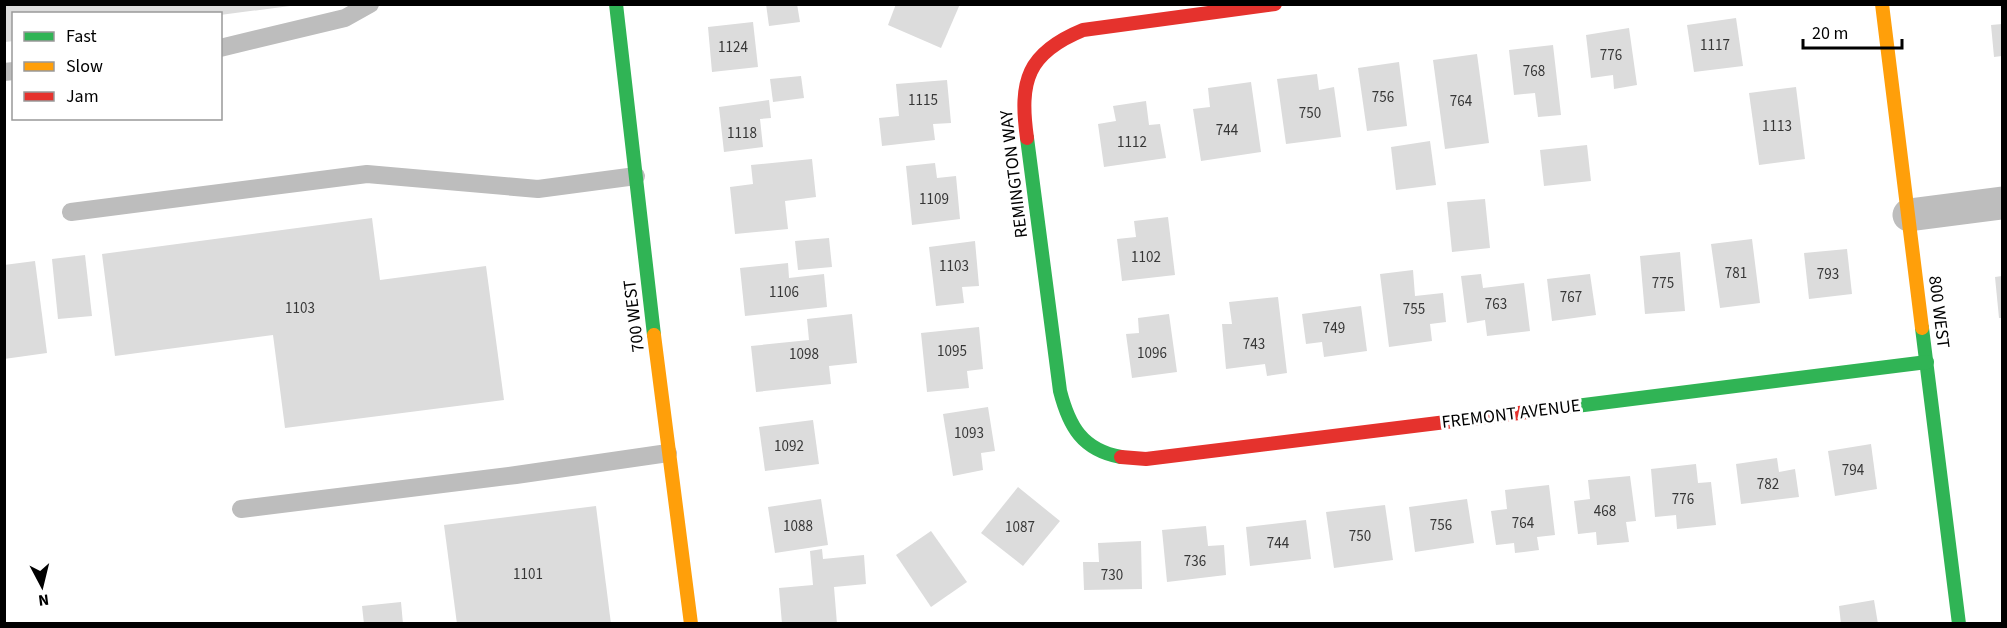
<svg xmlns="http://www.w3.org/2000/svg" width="2007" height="628" font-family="'Source Sans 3',sans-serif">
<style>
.building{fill:#dcdcdc}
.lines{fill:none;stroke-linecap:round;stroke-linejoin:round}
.lane{stroke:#bdbdbd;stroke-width:18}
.street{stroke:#bdbdbd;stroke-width:33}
.fast{stroke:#30b455;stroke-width:14}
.slow{stroke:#ff9f0a;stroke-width:14}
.jam{stroke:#e5322d;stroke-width:14}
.labels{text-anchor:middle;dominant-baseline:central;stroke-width:6;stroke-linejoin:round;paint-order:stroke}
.number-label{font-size:15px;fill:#373737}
.street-label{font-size:18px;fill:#000;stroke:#fff}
</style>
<rect width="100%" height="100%" fill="#fff"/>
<g class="building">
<polygon points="5,4 290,4 290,6 220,15 14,14 14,41 5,42"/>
<polygon points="766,4 797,4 800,22 769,26"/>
<polygon points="896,4 960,4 941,48 888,25"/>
<polygon points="1736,18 1743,66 1694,72 1687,25"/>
<polygon points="753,22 758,67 712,72 708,27"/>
<polygon points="2002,24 2002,56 1994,57 1991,25"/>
<polygon points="1629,28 1637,85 1614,89 1613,75 1591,78 1586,35"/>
<polygon points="1553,45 1561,115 1538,117 1535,93 1514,95 1509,50"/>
<polygon points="1477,54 1489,143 1445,149 1433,60"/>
<polygon points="1399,62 1407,126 1367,131 1358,68"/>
<polygon points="1317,74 1319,90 1334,87 1341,137 1286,144 1277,79"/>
<polygon points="801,76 804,98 773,102 770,79"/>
<polygon points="947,80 951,123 933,124 935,140 882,146 879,118 899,116 896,84"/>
<polygon points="1251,82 1261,152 1201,161 1193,109 1210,107 1208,88"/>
<polygon points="1796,87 1805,159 1759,165 1749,93"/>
<polygon points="769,100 771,118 760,119 763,147 724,152 719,107"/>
<polygon points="1146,101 1149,125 1160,124 1166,158 1104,167 1098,124 1116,121 1113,106"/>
<polygon points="1430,141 1436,185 1396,190 1391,147"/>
<polygon points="1587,145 1591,181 1544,186 1540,150"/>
<polygon points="812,159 816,197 785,201 788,229 735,234 730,187 753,184 751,165"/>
<polygon points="935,163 937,178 956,176 960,219 912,225 906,166"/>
<polygon points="1485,199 1490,248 1452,252 1447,202"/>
<polygon points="1168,217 1175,275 1122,281 1117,239 1136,237 1134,221"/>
<polygon points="372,218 380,280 486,266 504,400 285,428 273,335 115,356 102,254"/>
<polygon points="829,238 832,267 798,270 795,241"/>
<polygon points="1752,239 1760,303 1720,308 1711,244"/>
<polygon points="975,241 979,286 962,287 964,303 936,306 929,247"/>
<polygon points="1847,249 1852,294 1809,299 1804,253"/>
<polygon points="1680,252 1685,311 1645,314 1640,256"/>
<polygon points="85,255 92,316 58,319 52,259"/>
<polygon points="35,261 47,353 4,359 4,265"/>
<polygon points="788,263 789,278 824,274 827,307 745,316 740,268"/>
<polygon points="1413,270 1415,296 1443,293 1446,322 1430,324 1432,341 1389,347 1380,274"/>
<polygon points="1481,274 1483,288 1524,283 1530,331 1487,336 1485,320 1467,323 1461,276"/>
<polygon points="1590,274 1596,315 1552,321 1547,279"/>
<polygon points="2002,276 2002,318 1999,318 1995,277"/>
<polygon points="1278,297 1287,373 1267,376 1265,364 1226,369 1222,324 1232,324 1229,302"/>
<polygon points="1361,306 1367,351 1324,357 1322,342 1306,344 1302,314"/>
<polygon points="852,314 857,363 829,366 831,384 756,392 751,346 809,340 807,319"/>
<polygon points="1169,314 1177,372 1132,378 1126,334 1139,333 1138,318"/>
<polygon points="979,327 983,369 967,371 969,388 927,392 921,333"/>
<polygon points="988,407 995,451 981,453 983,470 953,476 943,414"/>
<polygon points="813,420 819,464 765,471 759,427"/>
<polygon points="1871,444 1877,489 1835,496 1828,451"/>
<polygon points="1777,458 1779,472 1795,469 1799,497 1741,504 1736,464"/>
<polygon points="1696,464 1698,483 1711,482 1716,525 1677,529 1676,515 1655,517 1651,469"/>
<polygon points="1630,476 1636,521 1626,522 1629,542 1597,545 1596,532 1578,534 1574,501 1590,499 1588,480"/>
<polygon points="1549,485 1555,535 1537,537 1539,550 1515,553 1514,543 1496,545 1491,511 1507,509 1505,490"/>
<polygon points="1018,487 1060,521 1023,566 981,533"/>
<polygon points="821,499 828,545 775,553 768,507"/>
<polygon points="1467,499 1474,543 1415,552 1409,507"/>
<polygon points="1385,505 1393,560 1334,568 1326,512"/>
<polygon points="596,506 611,624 457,624 444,525"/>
<polygon points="1306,520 1311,559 1250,566 1246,527"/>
<polygon points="1206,526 1208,546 1224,545 1226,575 1167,582 1162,530"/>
<polygon points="931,531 967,582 931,607 896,555"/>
<polygon points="1141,541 1142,589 1084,590 1083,562 1099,562 1098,543"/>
<polygon points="822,549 823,559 864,555 866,584 834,587 837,624 782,624 779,588 813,585 810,551"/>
<polygon points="1874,600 1878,624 1841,624 1839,606"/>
<polygon points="401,602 403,624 364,624 362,606"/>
</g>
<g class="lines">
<g class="lane">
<polyline points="220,48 345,18 370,4"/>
<polyline points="4,72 14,71"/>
<polyline points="71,212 367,174 538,189 636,176"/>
<polyline points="241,509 516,475 668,453"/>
</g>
<polyline class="street" points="1909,215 2002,203"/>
<g class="fast">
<polyline points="616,4 654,335"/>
<path d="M 1027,138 L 1060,391 C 1069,426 1082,450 1121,457"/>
<polyline points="1922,328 1959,624"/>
<polyline points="1568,407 1927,362"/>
</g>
<g class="slow">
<polyline points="1882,4 1922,328"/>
<polyline points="654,335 691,624"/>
</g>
<g class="jam">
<path d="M 1027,138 C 1019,81 1027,53 1083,30 L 1275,4"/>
<polyline points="1121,457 1146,459 1568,407"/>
</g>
</g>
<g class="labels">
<g class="number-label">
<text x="1715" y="45">1117</text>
<text x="733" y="47">1124</text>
<text x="1611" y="55">776</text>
<text x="1534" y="71">768</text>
<text x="1383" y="97">756</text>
<text x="923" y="100">1115</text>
<text x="1461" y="101">764</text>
<text x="1310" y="113">750</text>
<text x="1777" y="126">1113</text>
<text x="1227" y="130">744</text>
<text x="742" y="133">1118</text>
<text x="1132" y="142">1112</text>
<text x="934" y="199">1109</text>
<text x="1146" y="257">1102</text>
<text x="954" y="266">1103</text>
<text x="1736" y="273">781</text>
<text x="1828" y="274">793</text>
<text x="1663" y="283">775</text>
<text x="784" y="292">1106</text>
<text x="1571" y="297">767</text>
<text x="1496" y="304">763</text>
<text x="300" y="308">1103</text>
<text x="1414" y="309">755</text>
<text x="1334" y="328">749</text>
<text x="1254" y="344">743</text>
<text x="952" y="351">1095</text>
<text x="1152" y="353">1096</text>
<text x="804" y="354">1098</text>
<text x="969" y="433">1093</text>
<text x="789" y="446">1092</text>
<text x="1853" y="470">794</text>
<text x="1768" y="484">782</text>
<text x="1683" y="499">776</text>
<text x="1605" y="511">468</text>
<text x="1523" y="523">764</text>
<text x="1441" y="525">756</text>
<text x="798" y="526">1088</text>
<text x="1020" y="527">1087</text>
<text x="1360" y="536">750</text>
<text x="1278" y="543">744</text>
<text x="1195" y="561">736</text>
<text x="528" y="574">1101</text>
<text x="1112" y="575">730</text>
</g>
<g class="street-label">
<text transform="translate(1014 174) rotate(-97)">REMINGTON WAY</text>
<text transform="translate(1939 312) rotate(83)">800 WEST</text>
<text transform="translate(634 316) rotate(-97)">700 WEST</text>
<text transform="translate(1511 414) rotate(-7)">FREMONT AVENUE</text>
</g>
</g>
<rect width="2007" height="628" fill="none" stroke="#000000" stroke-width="12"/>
<rect x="12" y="12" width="210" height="108" fill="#ffffff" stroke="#999999" stroke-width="1.5"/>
<rect x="24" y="32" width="30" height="9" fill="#30b455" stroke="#999999" stroke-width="1.5"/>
<text x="66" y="42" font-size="18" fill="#000000">Fast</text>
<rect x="24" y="62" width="30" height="9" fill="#ff9f0a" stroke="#999999" stroke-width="1.5"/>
<text x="66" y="72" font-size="18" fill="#000000">Slow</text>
<rect x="24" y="92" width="30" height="9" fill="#e5322d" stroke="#999999" stroke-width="1.5"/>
<text x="66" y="102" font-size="18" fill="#000000">Jam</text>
<g transform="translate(42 586) rotate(173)" stroke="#ffffff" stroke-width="4.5" paint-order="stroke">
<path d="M0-4.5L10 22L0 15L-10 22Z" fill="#000000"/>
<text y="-9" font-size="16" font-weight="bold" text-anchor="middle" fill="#000000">N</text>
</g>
<path d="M1803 39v9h99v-9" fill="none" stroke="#000000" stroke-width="3"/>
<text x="1812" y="39" font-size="18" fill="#000000" stroke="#ffffff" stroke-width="4.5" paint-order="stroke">20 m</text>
</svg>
